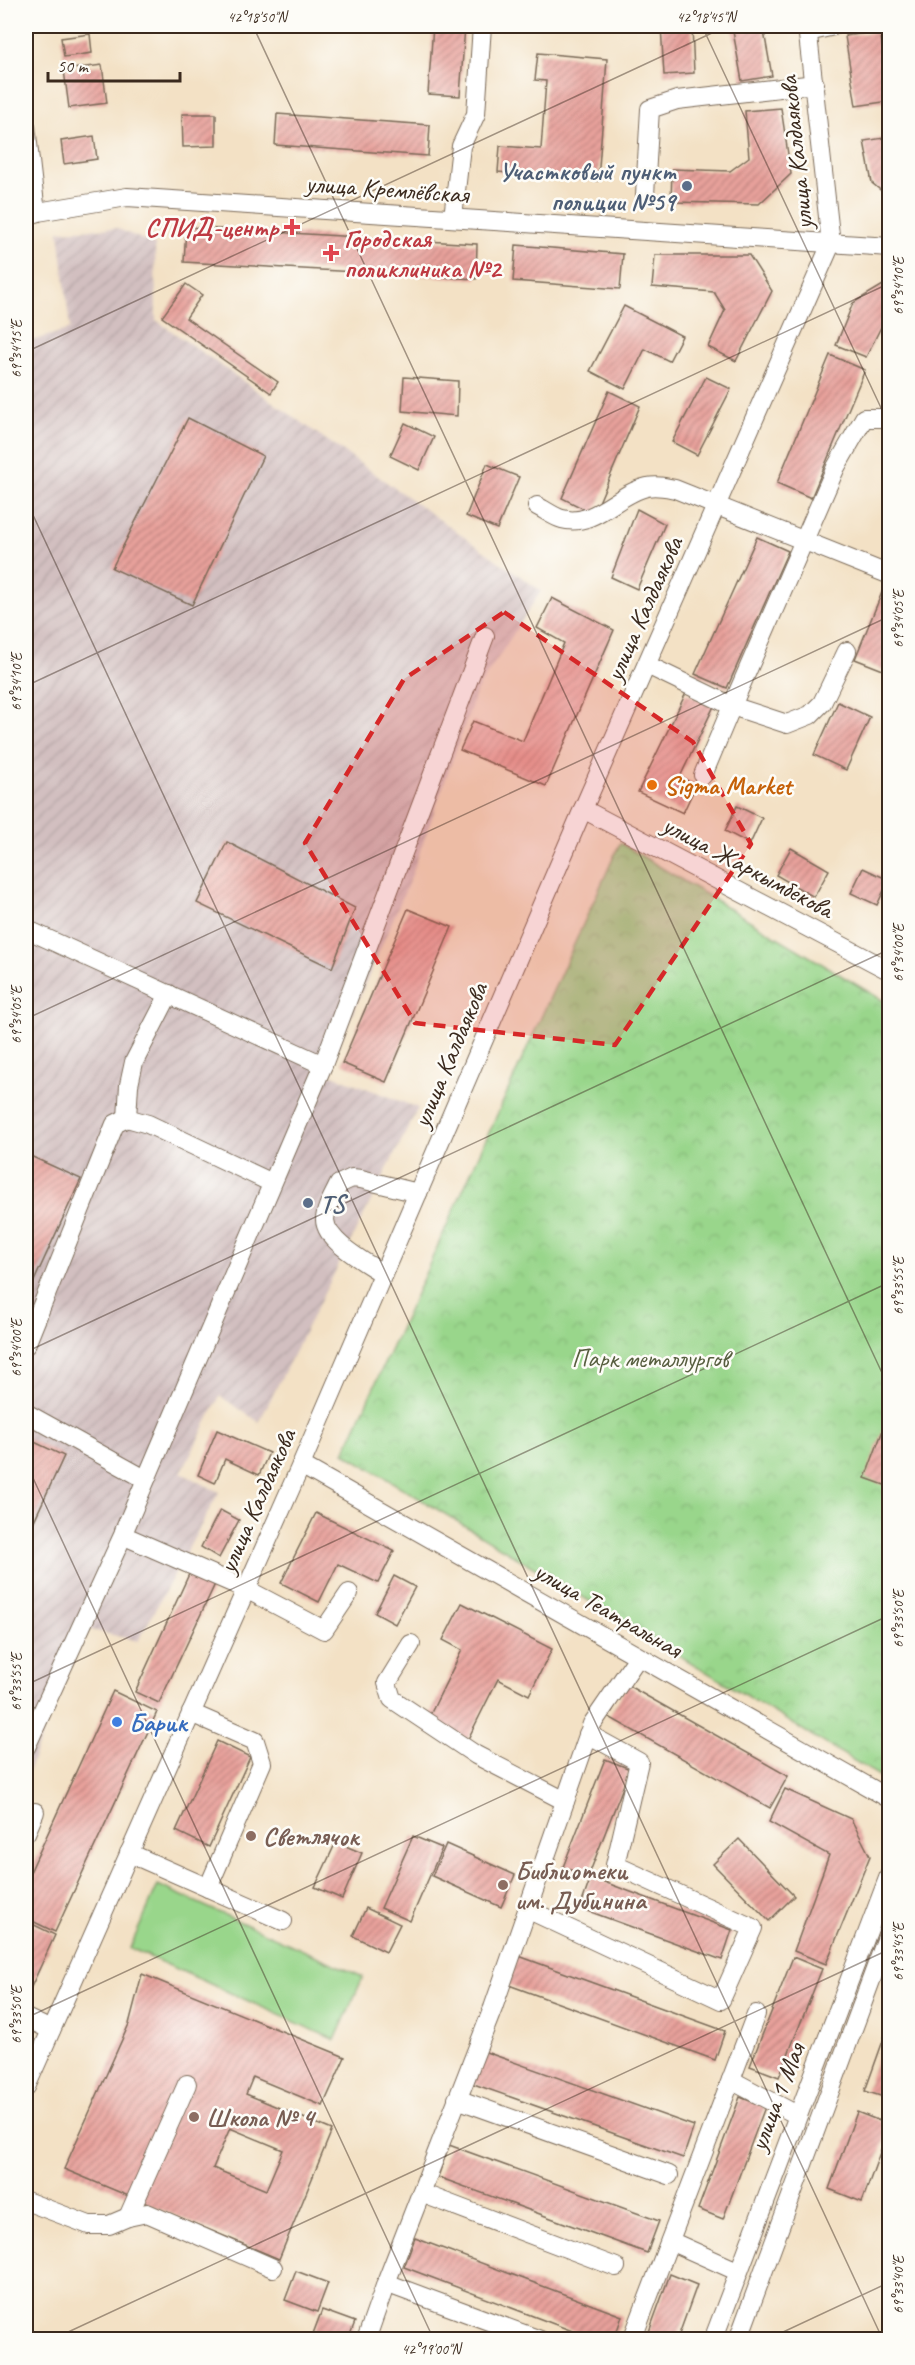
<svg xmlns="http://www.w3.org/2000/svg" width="915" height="2365" font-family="Caveat,sans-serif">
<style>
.industrial{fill:url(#industrial-furrows)}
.grass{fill:#99d68b;stroke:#6a8054;stroke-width:1.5}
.park{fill:url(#park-crowns);stroke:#6a8054;stroke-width:1.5}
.building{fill:url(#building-hatch);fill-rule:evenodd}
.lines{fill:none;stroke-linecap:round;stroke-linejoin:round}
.minor-casing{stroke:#7b6a58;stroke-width:20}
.minor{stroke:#fff;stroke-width:18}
.marked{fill:#d62828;fill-opacity:0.2;stroke:#d62828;stroke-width:4.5;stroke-dasharray:12 8;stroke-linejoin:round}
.ticks{fill:none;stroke:#3b2a1e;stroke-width:1.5;stroke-opacity:0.45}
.service-dot{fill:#5c6f8a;stroke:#fdfcf7;stroke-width:2}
.health-dot{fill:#e0444e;stroke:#fdfcf7;stroke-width:2}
.food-dot{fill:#e8710a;stroke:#fdfcf7;stroke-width:2}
.shop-dot{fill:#3f7fe0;stroke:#fdfcf7;stroke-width:2}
.education-dot{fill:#8d6e63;stroke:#fdfcf7;stroke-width:2}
.labels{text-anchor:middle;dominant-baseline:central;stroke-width:5;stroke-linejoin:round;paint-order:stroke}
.street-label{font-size:26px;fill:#3b2a1e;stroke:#fdfcf7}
.service-label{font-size:26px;font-weight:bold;fill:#4e5e75;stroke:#fdfcf7;text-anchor:end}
.health-label{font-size:26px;font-weight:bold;fill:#be3a42;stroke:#fdfcf7;text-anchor:end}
.food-label{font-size:26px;font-weight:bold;fill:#c56008;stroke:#fdfcf7;text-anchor:start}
.park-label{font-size:26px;fill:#575e3f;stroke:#fdfcf7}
.shop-label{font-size:26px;font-weight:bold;fill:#366cbe;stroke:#fdfcf7;text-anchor:start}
.education-label{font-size:26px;font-weight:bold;fill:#785e54;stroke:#fdfcf7;text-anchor:start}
.neatline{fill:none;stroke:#3b2a1e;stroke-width:2}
.ticks-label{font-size:15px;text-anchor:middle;fill:#3b2a1e}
</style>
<defs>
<pattern id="industrial-furrows" width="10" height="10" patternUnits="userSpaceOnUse" patternTransform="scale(1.5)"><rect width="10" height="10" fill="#d2bfc0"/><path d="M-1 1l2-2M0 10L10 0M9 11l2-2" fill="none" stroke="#b5a4a5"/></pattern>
<pattern id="park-crowns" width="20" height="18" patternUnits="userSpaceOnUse" patternTransform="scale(1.5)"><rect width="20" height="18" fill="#99d68b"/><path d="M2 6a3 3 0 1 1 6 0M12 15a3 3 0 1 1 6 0" fill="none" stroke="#85b878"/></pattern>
<pattern id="building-hatch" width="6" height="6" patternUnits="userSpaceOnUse" patternTransform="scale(1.5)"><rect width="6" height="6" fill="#e8a19b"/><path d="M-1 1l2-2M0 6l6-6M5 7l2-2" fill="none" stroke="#bd837e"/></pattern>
</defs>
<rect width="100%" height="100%" fill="#fdfcf7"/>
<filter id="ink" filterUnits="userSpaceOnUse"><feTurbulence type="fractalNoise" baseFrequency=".0167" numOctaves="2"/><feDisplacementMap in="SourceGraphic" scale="12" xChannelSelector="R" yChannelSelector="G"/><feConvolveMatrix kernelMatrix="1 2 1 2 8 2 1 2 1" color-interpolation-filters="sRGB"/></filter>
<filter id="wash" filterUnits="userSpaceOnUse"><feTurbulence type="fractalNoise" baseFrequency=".008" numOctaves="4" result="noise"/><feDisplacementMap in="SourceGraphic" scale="24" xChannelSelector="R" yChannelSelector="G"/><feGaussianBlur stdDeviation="1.35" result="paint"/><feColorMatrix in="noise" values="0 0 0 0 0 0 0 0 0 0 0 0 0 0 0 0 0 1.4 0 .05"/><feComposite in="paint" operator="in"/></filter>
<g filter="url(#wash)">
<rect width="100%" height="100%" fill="#f3e1c5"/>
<polygon class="industrial" points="116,228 155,245 156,320 541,591 477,690 411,877 327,1073 418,1108 259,1422 220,1396 181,1473 219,1492 138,1641 83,1628 26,1777 26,343 70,329 59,231"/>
<polygon class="grass" points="158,1885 363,1977 335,2040 130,1948"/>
<polygon class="park" points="620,843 889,1004 889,1782 344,1453"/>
<g id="blocks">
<g class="building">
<polygon points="433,26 465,26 460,96 428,94"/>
<polygon points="661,26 692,26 694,73 664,75"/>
<polygon points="732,26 763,26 772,76 742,81"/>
<polygon points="880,31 890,101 856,106 845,36"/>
<polygon points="90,34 92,53 64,57 61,38"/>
<polygon points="538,53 607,59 598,181 498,172 500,146 541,149 546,81 535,80"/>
<polygon points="102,65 107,103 69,108 64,70"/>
<polygon points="781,108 791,174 759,204 671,202 672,169 730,171 749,157 745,111"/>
<polygon points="182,114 216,114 216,146 183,147"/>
<polygon points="277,114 430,125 428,156 275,145"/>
<polygon points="94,136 97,159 64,164 61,141"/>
<polygon points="890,137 890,198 872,183 864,141"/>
<polygon points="186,227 477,244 476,279 184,262"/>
<polygon points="516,245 623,254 620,289 513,281"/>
<polygon points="655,255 749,255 772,291 736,361 708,347 725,310 714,292 652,287"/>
<polygon points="186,284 202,295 186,318 278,382 271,393 162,317"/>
<polygon points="883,285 890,285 890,321 881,327 866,357 836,345 853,303"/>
<polygon points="624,306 682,336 669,361 645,349 625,389 590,371"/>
<polygon points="830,355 865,370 811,498 777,483"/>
<polygon points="404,377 458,381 457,416 402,411"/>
<polygon points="706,377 731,389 697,455 672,442"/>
<polygon points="609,391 640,406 594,514 562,498"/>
<polygon points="188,418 263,456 192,605 112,568"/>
<polygon points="405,423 434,437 419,470 390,456"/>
<polygon points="487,464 519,477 497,529 466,516"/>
<polygon points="637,509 665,524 637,589 611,577"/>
<polygon points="757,537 788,551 727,688 695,674"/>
<polygon points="885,585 890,587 890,667 888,672 855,659"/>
<polygon points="552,598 614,630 546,786 460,750 473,721 523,741 564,643 537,628"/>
<polygon points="686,693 714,706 680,777 696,785 683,813 638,792"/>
<polygon points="838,702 870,717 846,770 814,755"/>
<polygon points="737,806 762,818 750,844 725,831"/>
<polygon points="227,842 355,908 332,968 197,903"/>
<polygon points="791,848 829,870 814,897 776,875"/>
<polygon points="863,868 889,880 877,905 851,893"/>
<polygon points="408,909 452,927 386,1082 342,1063"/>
<polygon points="26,1154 81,1179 34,1281 26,1277"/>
<polygon points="889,1414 890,1414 890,1487 865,1478"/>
<polygon points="217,1430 269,1453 259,1475 225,1459 215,1483 198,1475"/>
<polygon points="26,1438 64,1456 26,1538"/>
<polygon points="220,1510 239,1520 219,1558 201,1547"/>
<polygon points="316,1513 394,1551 378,1583 338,1564 319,1602 281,1583"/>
<polygon points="190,1572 215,1584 159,1703 135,1692"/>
<polygon points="394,1576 415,1587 395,1624 375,1613"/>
<polygon points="462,1603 552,1649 529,1695 498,1679 468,1739 428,1719 462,1650 443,1640"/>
<polygon points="627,1685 788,1776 770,1808 609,1717"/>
<polygon points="113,1691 157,1712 55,1932 26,1918 26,1881"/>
<polygon points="217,1741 250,1757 209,1847 176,1831"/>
<polygon points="605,1759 630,1769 588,1877 563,1867"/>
<polygon points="785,1789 851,1819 870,1856 826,1964 794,1951 829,1855 769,1822"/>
<polygon points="413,1836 442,1848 410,1921 381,1908"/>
<polygon points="739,1839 794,1896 769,1921 713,1864"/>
<polygon points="336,1842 362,1853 342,1899 315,1887"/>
<polygon points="446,1844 515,1875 501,1907 432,1876"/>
<polygon points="591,1877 732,1930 722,1960 580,1908"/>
<polygon points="366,1908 400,1924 386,1952 353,1936"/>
<polygon points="26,1921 55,1935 26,1998"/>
<polygon points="516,1955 725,2031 715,2060 506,1984"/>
<polygon points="793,1957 822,1969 779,2077 750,2066"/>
<path d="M 142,1974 L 345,2057 L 323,2106 L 253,2077 L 246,2094 L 332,2130 L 279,2259 L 64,2169 L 129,2024 ZM 230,2128 L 283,2150 L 266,2190 L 213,2168 Z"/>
<polygon points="889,2024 890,2024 890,2099 865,2091"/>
<polygon points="480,2050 694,2126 683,2158 468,2082"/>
<polygon points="740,2097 765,2107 723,2219 698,2209"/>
<polygon points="857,2112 890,2125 862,2202 829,2189"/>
<polygon points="449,2145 659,2221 647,2253 438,2177"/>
<polygon points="415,2238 622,2316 614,2340 596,2340 404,2267"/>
<polygon points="296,2271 328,2283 317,2312 285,2300"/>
<polygon points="670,2274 697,2285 677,2340 646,2340"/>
<polygon points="322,2310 355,2322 348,2340 311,2339"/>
</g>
</g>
</g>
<g filter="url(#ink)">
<use href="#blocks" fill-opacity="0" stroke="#7b6a58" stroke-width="1.5"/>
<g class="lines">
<defs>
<g id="minor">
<polyline points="808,32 834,26"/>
<polyline points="26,126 36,213"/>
<polyline points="645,195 650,109 677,100 815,84"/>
<polyline points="26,214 127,197 890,247"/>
<polyline points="453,218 461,146 476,114 482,26"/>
<path d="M 537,506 C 545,510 554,517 562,519 C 594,528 618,493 647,487 C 657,485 665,487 675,489 L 890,575"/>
<polyline points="847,651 822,703 810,715 787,724 732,706 836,467 864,418 890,418"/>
<polyline points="647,665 732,706 703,775"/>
<polyline points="583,809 890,971"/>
<polyline points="26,929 323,1065"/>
<polyline points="127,1118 129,1085 134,1062 169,994"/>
<path d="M 383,1274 C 367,1263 326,1242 325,1220 C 325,1209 334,1195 339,1184 L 352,1178 L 361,1179 L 418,1193"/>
<polyline points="26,1345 115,1124 127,1118 148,1124 272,1183"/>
<polyline points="26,1413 145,1479"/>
<polyline points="301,1465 890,1799"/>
<polyline points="349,1593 324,1630 246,1589 127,1537 124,1531 323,1065 485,636"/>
<polyline points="411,1644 387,1683 392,1699 476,1755 565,1801"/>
<polyline points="191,1713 255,1741 262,1763 208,1888"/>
<polyline points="26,1747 124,1533"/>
<polyline points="26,1833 35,1812"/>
<polyline points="129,1853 283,1921"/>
<polyline points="527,1909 721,2000 753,1928 615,1865 639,1762 588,1734"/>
<polyline points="26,2018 51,2030"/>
<polyline points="731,2080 797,2115"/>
<polyline points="26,2087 301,1465 583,809 831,244 807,26"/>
<polyline points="457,2099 669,2175"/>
<polyline points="421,2193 616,2267"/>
<polyline points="26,2201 89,2225 109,2225 128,2217 147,2213 273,2268"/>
<polyline points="128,2217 187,2084"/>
<polyline points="670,2241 737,2271"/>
<polyline points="366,2340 386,2283"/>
<polyline points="540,2340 386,2283 493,2008 592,1724 638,1657"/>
<polyline points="632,2340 756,2014"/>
<polyline points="713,2340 890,1873"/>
<polyline points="738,2340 890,1929"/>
</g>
</defs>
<use href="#minor" class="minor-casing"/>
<use href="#minor" class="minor"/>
</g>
</g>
<path class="marked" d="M 504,612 L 693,742 L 751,844 L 615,1045 L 415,1023 L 305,843 L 404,679 Z"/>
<path class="ticks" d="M 253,26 L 890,1390M 702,26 L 890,427M 26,352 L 727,26M 26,500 L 883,2340M 26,686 L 890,283M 26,1019 L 890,616M 26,1352 L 890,949M 26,1463 L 434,2340M 26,1685 L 890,1282M 26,2018 L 890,1615M 51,2340 L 890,1949M 766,2340 L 890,2282"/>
<g class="service-dot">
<circle cx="687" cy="186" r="6"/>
<circle cx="308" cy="1203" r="6"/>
</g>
<g class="health-dot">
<path d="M289 218h6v6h6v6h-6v6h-6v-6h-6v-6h6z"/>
<path d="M328 244h6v6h6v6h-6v6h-6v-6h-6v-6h6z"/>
</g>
<circle class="food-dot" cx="652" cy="785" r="6"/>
<circle class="shop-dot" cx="117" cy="1722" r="6"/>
<g class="education-dot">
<circle cx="251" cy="1836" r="6"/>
<circle cx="503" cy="1885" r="6"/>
<circle cx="194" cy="2117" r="6"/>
</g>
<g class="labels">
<g class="street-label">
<text transform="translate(796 153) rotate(-96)">улица Калдаякова</text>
<text transform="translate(387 189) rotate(4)">улица Кремлёвская</text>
<text transform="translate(644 609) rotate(-66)">улица Калдаякова</text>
<text transform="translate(748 867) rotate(28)">улица Жаркымбекова</text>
<text transform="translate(450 1055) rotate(-67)">улица Калдаякова</text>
<text transform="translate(257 1501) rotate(-66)">улица Калдаякова</text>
<text transform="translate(608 1610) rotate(30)">улица Театральная</text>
<text transform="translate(777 2097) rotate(-69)">улица 1 Мая</text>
</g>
<g class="service-label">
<text x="675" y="171">Участковый пункт<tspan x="675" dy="30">полиции №59</tspan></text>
<text x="320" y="1203" text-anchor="start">TS</text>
</g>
<g class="health-label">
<text x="278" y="227">СПИД-центр</text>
<text x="344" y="238" text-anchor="start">Городская<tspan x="344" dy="30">поликлиника №2</tspan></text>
</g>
<g class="food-label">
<text x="664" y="785">Sigma Market</text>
</g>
<g class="park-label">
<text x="650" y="1358">Парк металлургов</text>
</g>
<g class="shop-label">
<text x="129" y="1722">Барик</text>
</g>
<g class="education-label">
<text x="263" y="1836">Светлячок</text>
<text x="515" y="1870">Библиотеки<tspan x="515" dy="30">им. Дубинина</tspan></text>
<text x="206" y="2117">Школа № 4</text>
</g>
</g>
<rect width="915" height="2365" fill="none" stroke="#fdfcf7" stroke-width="66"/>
<path d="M48 72v9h132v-9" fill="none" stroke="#3b2a1e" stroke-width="3"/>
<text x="57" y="72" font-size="18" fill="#3b2a1e" stroke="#fdfcf7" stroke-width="4.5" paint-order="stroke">50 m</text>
<rect x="33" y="33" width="849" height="2299" class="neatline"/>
<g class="ticks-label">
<text x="257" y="22">42°18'50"N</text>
<text x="706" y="22">42°18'45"N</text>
<text transform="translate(898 286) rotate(-90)" y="5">69°34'10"E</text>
<text transform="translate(16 349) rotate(-90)" y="5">69°34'15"E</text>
<text transform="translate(898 619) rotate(-90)" y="5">69°34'05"E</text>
<text transform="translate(16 682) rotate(-90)" y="5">69°34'10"E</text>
<text transform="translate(898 953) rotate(-90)" y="5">69°34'00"E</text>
<text transform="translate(16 1015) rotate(-90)" y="5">69°34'05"E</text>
<text transform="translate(898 1286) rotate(-90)" y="5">69°33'55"E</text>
<text transform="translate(16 1348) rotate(-90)" y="5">69°34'00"E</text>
<text transform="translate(898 1619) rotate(-90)" y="5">69°33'50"E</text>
<text transform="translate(16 1682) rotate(-90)" y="5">69°33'55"E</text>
<text transform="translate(898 1952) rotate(-90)" y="5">69°33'45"E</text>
<text transform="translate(16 2015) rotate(-90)" y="5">69°33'50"E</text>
<text transform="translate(898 2285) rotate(-90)" y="5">69°33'40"E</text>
<text x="431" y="2354">42°19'00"N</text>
</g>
</svg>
